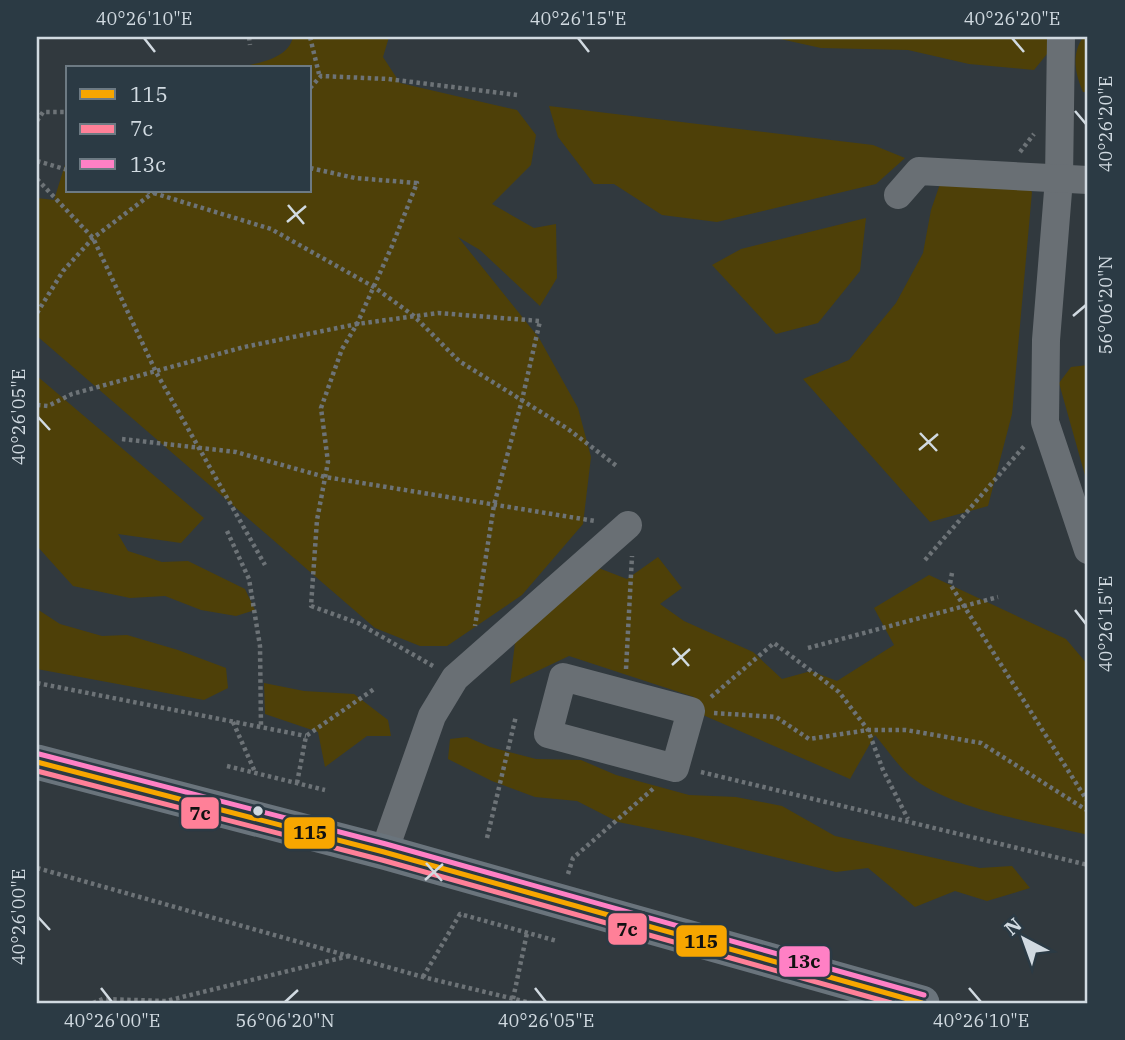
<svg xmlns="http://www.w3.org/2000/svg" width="1125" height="1040" font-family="'IBM Plex Serif',serif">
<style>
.green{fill:#4e4008}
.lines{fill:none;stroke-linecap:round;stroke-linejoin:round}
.path{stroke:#6d7377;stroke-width:4.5;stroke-dasharray:3.5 3.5;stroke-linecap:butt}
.minor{stroke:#696f74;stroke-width:28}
.major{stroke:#6a747c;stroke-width:35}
.bus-1-casing{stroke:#2b3a44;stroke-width:10}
.bus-2-casing{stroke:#2b3a44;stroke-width:10}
.bus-3-casing{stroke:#2b3a44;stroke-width:10}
.bus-1{stroke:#f7a600;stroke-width:5}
.bus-2{stroke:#ff8098;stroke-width:5}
.bus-3{stroke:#ff80c5;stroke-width:5}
.ticks{fill:none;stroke:#d1dae1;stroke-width:2.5}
.bus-dot{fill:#d1dae1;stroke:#2b3a44;stroke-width:2.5}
.line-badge{stroke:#2b3a44;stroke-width:2.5}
.pale-badge-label{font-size:19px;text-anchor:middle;font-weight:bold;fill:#111}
.neatline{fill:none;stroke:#d1dae1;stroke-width:2.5}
.ticks-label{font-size:18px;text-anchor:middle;fill:#d1dae1}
</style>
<rect width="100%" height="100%" fill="#31393e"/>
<g class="green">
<path d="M 293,37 L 389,37 L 383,57 L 400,83 L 517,110 L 536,135 L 531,165 L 492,204 L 534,228 L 556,224 L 557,278 L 540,306 L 480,250 L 458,237 L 539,338 L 578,408 L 591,457 L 583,524 L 522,595 L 447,646 L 420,646 L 375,628 L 37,336 L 37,198 L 54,200 L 68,155 L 68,191 L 310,191 L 310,68 L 237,68 C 256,63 288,60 293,37 Z"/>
<polygon points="771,37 1047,37 1047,54 1034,70 969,64 908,50 821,48"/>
<path d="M 1083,37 L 1088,37 L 1088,92 L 1083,92 C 1075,73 1071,55 1083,37 Z"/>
<polygon points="549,106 873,145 905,158 876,184 717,222 662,215 614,184 594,184 558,137"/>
<polygon points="941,181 1024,183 1032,192 1012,414 988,506 930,522 803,379 849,360 896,303 923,253 931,210"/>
<polygon points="866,218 860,271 818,323 776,334 712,265 741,249"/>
<polygon points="1088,365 1088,486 1059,383 1071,367"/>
<polygon points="37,376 204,518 181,543 118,534 128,551 162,562 188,561 245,589 255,610 236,616 201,610 165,596 130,598 73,586 37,546"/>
<path d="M 658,557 L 682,588 L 660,604 L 684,621 L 753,652 L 782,679 L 811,671 L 837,681 L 894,645 L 874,608 L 929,575 L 1066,639 L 1088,665 L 1088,835 C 1036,822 951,810 910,776 C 897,765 886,748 875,735 L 850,779 L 696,712 L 694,697 L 569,656 L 510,684 L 515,643 L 596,567 L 627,579 Z"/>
<polygon points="37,609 60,624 102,636 127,635 178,650 226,668 228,688 204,700 37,669"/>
<polygon points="264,683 304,691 354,694 388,720 391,736 367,736 325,767 318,732 265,714"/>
<polygon points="467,737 490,747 536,759 581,760 616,775 689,795 736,797 782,806 835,836 980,868 1012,866 1030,888 987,901 955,891 915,907 868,868 836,872 693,837 618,822 577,801 535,797 492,781 448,759 450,739"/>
</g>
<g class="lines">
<g class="path">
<polyline points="249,37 250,45"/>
<polyline points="310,37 319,74"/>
<polyline points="310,88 321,76 388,79 517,95"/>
<polyline points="37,121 43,112 68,112"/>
<polyline points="1020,152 1034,134"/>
<polyline points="37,161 68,170"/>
<polyline points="310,168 355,178 417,183 392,246 357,324 342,349 321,408 328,462 317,520 311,606 358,623 433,666"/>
<polyline points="37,179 93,238 156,372 265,565"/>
<polyline points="147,191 271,229 374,287 414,316 459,361 568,429 618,467"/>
<polyline points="37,313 63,271 93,238 154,192"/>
<polyline points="37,405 48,406 72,394 244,347 357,324 438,313 540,321 522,400 494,505 475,626"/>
<polyline points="122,439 236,452 325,477 595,521"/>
<polyline points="227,531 249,579 260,646 261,727"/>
<polyline points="925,560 1026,444"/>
<polyline points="952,573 950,584 1088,802"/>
<polyline points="808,648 998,597"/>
<polyline points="626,669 632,556"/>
<polyline points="37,683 306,736"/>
<polyline points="711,697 774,643 839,692 868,730 883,770 908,819"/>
<polyline points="714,713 776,717 809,739 868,730 906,730 981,743 1088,811"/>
<polyline points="233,722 255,772"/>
<polyline points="227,766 325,790"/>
<polyline points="701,772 1088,865"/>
<polyline points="297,783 306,736 374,689"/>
<polyline points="487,838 516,716"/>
<polyline points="37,868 423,977 531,1003"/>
<polyline points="568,874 573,858 654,788"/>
<polyline points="423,977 460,914 557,941"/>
<polyline points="513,999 527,933"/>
<polyline points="93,1003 103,999 166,1001 349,956"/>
</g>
<g class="minor">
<polyline points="1061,37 1059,179 1046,340 1045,422 1088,550"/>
<polyline points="898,195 919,171 1088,180"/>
<polygon points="563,677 691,711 675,768 548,734"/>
<polyline points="384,852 432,716 455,678 628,525"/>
</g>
<polyline class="major" points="37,762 384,852 922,1003"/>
<defs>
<polyline id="bus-1" points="37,762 384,852 922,1003"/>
<polyline id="bus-2" points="37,771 382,860 891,1003"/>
<polyline id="bus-3" points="39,754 386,844 924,995"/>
</defs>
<use href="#bus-1" class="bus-1-casing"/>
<use href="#bus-2" class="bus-2-casing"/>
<use href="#bus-3" class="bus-3-casing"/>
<use href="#bus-1" class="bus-1"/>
<use href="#bus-2" class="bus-2"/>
<use href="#bus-3" class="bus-3"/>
</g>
<path class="ticks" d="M 144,38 L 155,52M 578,38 L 589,52M 1012,38 L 1024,52M 1075,111 L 1086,124M 288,205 L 304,224M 287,222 L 306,206M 1073,316 L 1086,305M 38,417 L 50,430M 920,433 L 937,451M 919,450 L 938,434M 1075,610 L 1086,624M 673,648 L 689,666M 672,665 L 690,649M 426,863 L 442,881M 425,880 L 443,864M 38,917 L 50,930M 101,988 L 112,1002M 535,988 L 546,1002M 969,988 L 981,1002M 285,1002 L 298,990"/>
<circle class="bus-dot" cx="258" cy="811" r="6"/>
<g class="line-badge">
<rect x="180" y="796" width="40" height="34" rx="7" fill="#ff8098"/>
<rect x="283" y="816" width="53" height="34" rx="7" fill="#f7a600"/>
<rect x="607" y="912" width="41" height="34" rx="7" fill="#ff8098"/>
<rect x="675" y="924" width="53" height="34" rx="7" fill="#f7a600"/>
<rect x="778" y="945" width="53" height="33" rx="7" fill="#ff80c5"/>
</g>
<g class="pale-badge-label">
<text x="200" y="820">7с</text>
<text x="310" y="839">115</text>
<text x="627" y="936">7с</text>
<text x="701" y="948">115</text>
<text x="804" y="968">13с</text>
</g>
<rect width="1125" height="1040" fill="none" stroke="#2b3a44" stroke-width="77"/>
<rect x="66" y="66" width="245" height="126" fill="#2b3a44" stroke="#6d7a83" stroke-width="2"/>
<rect x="80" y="89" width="35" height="10" fill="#f7a600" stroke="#6d7a83" stroke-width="2"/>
<text x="130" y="102" font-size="21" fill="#d1dae1">115</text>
<rect x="80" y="124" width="35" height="10" fill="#ff8098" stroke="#6d7a83" stroke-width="2"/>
<text x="130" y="136" font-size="21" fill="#d1dae1">7с</text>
<rect x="80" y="159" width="35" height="10" fill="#ff80c5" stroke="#6d7a83" stroke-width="2"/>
<text x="130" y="172" font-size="21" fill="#d1dae1">13с</text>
<g transform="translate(1024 939) rotate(319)" stroke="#2b3a44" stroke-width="5" paint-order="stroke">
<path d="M0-5L12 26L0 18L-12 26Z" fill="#d1dae1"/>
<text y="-10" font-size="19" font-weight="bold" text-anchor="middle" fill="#d1dae1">N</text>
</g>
<rect x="38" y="38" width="1048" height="964" class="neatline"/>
<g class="ticks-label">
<text x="144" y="25">40°26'10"E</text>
<text x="578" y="25">40°26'15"E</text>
<text x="1012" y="25">40°26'20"E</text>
<text transform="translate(1106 124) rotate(-90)" y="6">40°26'20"E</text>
<text transform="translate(1106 305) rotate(-90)" y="6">56°06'20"N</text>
<text transform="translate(19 417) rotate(-90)" y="6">40°26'05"E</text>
<text transform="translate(1106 624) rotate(-90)" y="6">40°26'15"E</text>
<text transform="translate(19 917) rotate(-90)" y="6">40°26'00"E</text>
<text x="112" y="1027">40°26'00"E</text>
<text x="285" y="1027">56°06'20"N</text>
<text x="546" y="1027">40°26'05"E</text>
<text x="981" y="1027">40°26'10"E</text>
</g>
</svg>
